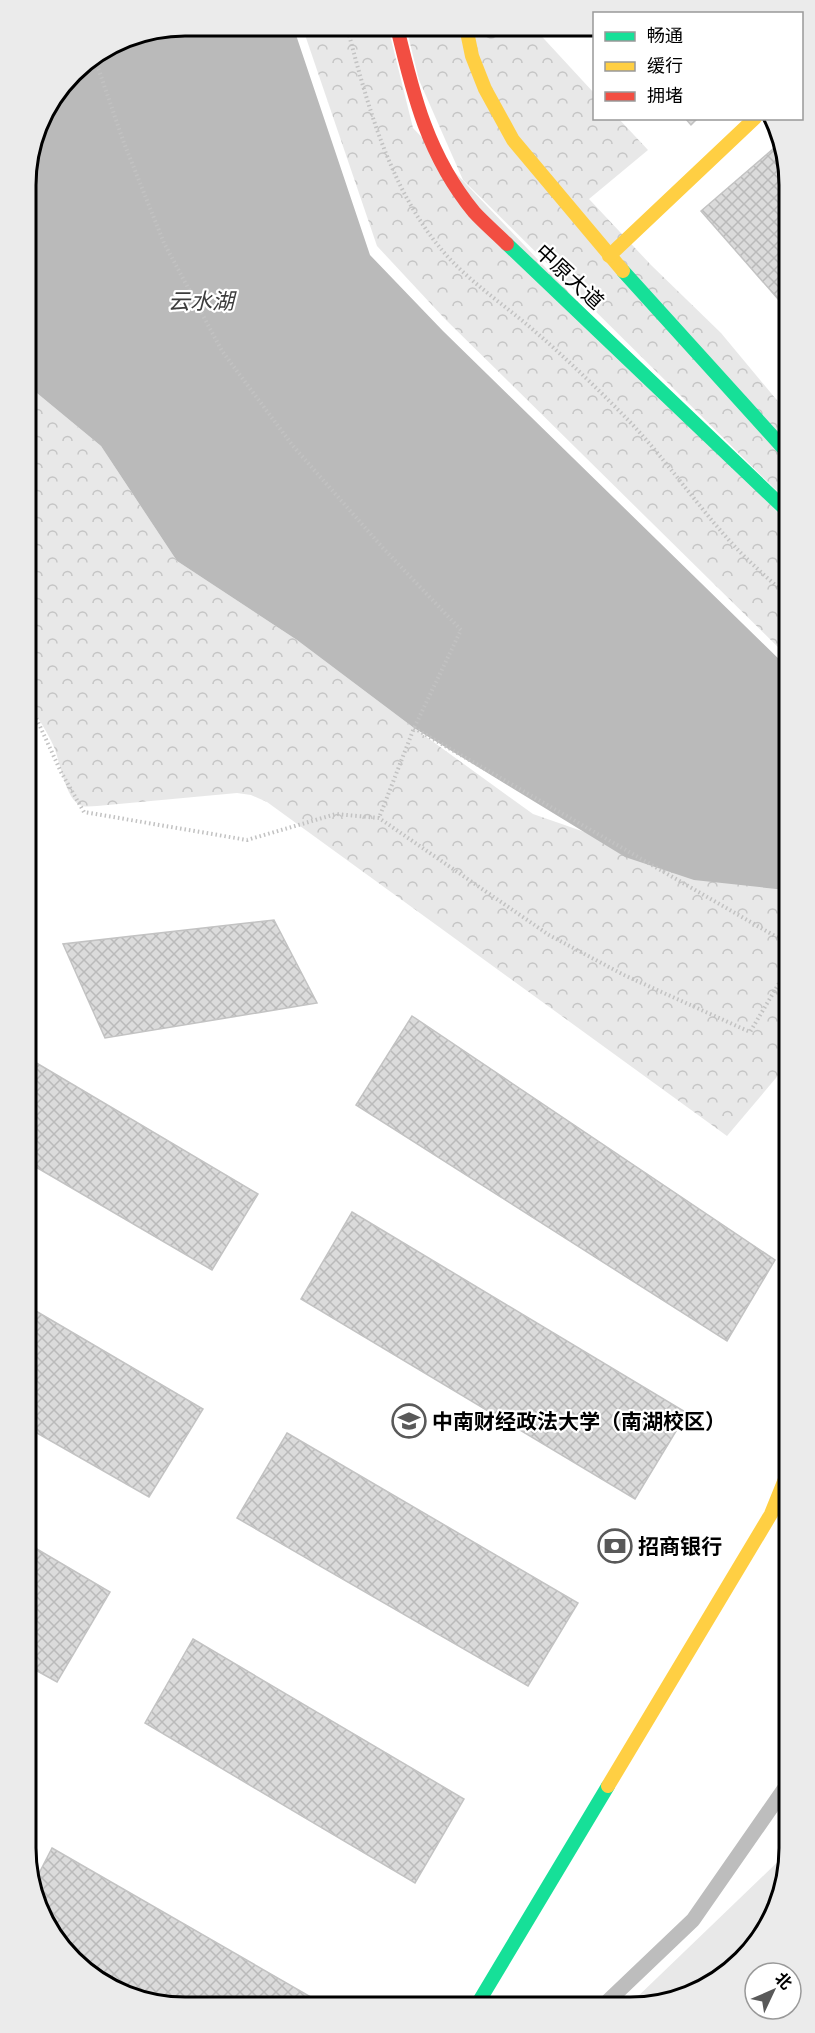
<svg xmlns="http://www.w3.org/2000/svg" width="815" height="2033" font-family="Mulish,'Noto Sans SC',sans-serif">
<style>
.grass{fill:#e8e8e8}
.forest{fill:url(#forest-crowns)}
.water{fill:#bababa}
.building{fill:url(#building-cross-hatch);stroke:#c3c3c3;stroke-width:1.5}
.lines{fill:none;stroke-linecap:round;stroke-linejoin:round}
.path{stroke:#c2c2c2;stroke-width:4;stroke-dasharray:1.5 3;stroke-linecap:butt}
.lane{stroke:#bdbdbd;stroke-width:15}
.fast{stroke:#16e098;stroke-width:14}
.slow{stroke:#ffcf43;stroke-width:14}
.jam{stroke:#f24e42;stroke-width:14}
.labels{text-anchor:middle;dominant-baseline:central;stroke-width:4.5;stroke-linejoin:round;paint-order:stroke}
.street-label{font-size:21px;fill:#000;stroke:#fff}
.poi-label{font-size:21px;font-weight:bold;fill:#000;stroke:#fff;text-anchor:start}
.water-label{font-size:22px;font-style:italic;fill:#3d3d3d;stroke:#fff}
.rim{fill:none;stroke:#000;stroke-width:3}
</style>
<defs>
<pattern id="forest-crowns" width="20" height="18" patternUnits="userSpaceOnUse" patternTransform="scale(1.5)"><rect width="20" height="18" fill="#e8e8e8"/><path d="M2 6a3 3 0 1 1 6 0M12 15a3 3 0 1 1 6 0" fill="none" stroke="#c5c5c5"/></pattern>
<pattern id="building-cross-hatch" width="8" height="8" patternUnits="userSpaceOnUse" patternTransform="scale(1.5)"><rect width="8" height="8" fill="#dbdbdb"/><path d="M0 0l8 8M0 8l8-8" fill="none" stroke="#bababa"/></pattern>
</defs>
<rect width="100%" height="100%" fill="#fff"/>
<polygon class="grass" points="789,1851 778,1909 750,1953 671,2002 632,2002"/>
<g class="forest">
<polygon points="302,26 388,27 413,128 785,520 786,655 445,319 377,246"/>
<polygon points="406,27 534,28 594,93 594,118 619,119 648,150 589,199 651,265 721,333 785,410 785,499 463,180 419,80"/>
<path d="M 26,384 L 101,446 L 177,561 L 297,640 L 414,728 L 533,814 L 665,860 L 786,872 L 787,1062 L 781,1072 L 727,1136 L 267,802 L 251,795 L 237,793 L 97,806 C 91,806 84,808 78,804 C 65,795 60,762 54,747 C 47,731 37,716 27,702 Z"/>
</g>
<polygon class="water" points="185,26 293,26 370,255 443,331 786,666 786,890 694,880 625,857 414,728 297,640 177,561 101,446 26,384 26,174 42,115 79,65 124,37"/>
<g class="building">
<polygon points="685,118 698,118 691,125"/>
<polygon points="781,142 784,145 785,307 701,211"/>
<polygon points="274,920 317,1003 105,1038 63,944"/>
<polygon points="412,1016 775,1260 727,1341 356,1105"/>
<polygon points="28,1058 258,1194 212,1270 29,1163"/>
<polygon points="352,1212 687,1413 635,1499 301,1299"/>
<polygon points="29,1307 203,1409 149,1497 30,1429"/>
<polygon points="287,1433 578,1603 528,1686 237,1518"/>
<polygon points="30,1545 110,1592 57,1682 30,1667"/>
<polygon points="193,1639 464,1799 415,1883 145,1723"/>
<polygon points="52,1848 323,2004 154,2005 79,1968 31,1889"/>
</g>
<g class="lines">
<g class="path">
<path d="M 347,27 C 368,107 391,194 448,257 C 473,284 504,305 531,328 C 566,358 599,390 630,422 C 670,464 702,513 742,554 C 756,568 771,581 785,594"/>
<polyline points="94,56 124,143 164,243 222,351 293,446 383,548 461,630 414,728 379,818"/>
<polyline points="27,698 61,772 84,812 247,840 336,814 379,818 549,935 624,975 750,1032 787,970"/>
<polyline points="414,728 787,943"/>
</g>
<g class="lane">
<polyline points="488,27 491,31"/>
<polyline points="607,2002 693,1920 789,1782"/>
</g>
<g class="fast">
<polyline points="507,244 785,509"/>
<polyline points="623,271 785,450"/>
<polyline points="478,2003 608,1786"/>
</g>
<g class="slow">
<polyline points="466,27 472,56 485,89 513,140 623,271"/>
<polyline points="609,256 755,118"/>
<polyline points="608,1786 771,1514 788,1472"/>
</g>
<path class="jam" d="M 397,27 C 413,95 428,156 474,212 C 484,223 496,233 507,244"/>
</g>
<defs>
<symbol id="university-ring" viewBox="-11 -11 22 22"><circle r="9.5" fill="#fff" stroke="#595959" stroke-width="1.5"/><path d="M0-5L7-2L0 1L-7-2ZM-4 1L0 2.5L4 1V4Q0 6-4 4Z" fill="#595959"/></symbol>
<symbol id="bank-ring" viewBox="-11 -11 22 22"><circle r="9.5" fill="#fff" stroke="#595959" stroke-width="1.5"/><path d="M-6-4H6V4H-6ZM0-2.3a2.3 2.3 0 1 0 0 4.6a2.3 2.3 0 1 0 0-4.6Z" fill="#595959"/></symbol>
</defs>
<g fill-rule="evenodd">
<use href="#university-ring" x="390" y="1402" width="38" height="38"/>
<use href="#bank-ring" x="596" y="1527" width="38" height="38"/>
</g>
<g class="labels">
<g class="street-label">
<text transform="translate(570 276) rotate(43)">中原大道</text>
</g>
<g class="poi-label">
<text x="432" y="1421">中南财经政法大学（南湖校区）</text>
<text x="638" y="1546">招商银行</text>
</g>
<g class="water-label">
<text x="201" y="301">云水湖</text>
</g>
</g>
<path d="M0 0H815V2033H0ZM185 36H630A149 149 0 0 1 779 185V1848A149 149 0 0 1 630 1997H185A149 149 0 0 1 36 1848V185A149 149 0 0 1 185 36Z" fill="#ebebeb" fill-rule="evenodd"/>
<path class="rim" d="M185 36H630A149 149 0 0 1 779 185V1848A149 149 0 0 1 630 1997H185A149 149 0 0 1 36 1848V185A149 149 0 0 1 185 36Z"/>
<rect x="593" y="12" width="210" height="108" fill="#ffffff" stroke="#999999" stroke-width="1.5"/>
<rect x="605" y="32" width="30" height="9" fill="#16e098" stroke="#999999" stroke-width="1.5"/>
<text x="647" y="42" font-size="18" fill="#000000">畅通</text>
<rect x="605" y="62" width="30" height="9" fill="#ffcf43" stroke="#999999" stroke-width="1.5"/>
<text x="647" y="72" font-size="18" fill="#000000">缓行</text>
<rect x="605" y="92" width="30" height="9" fill="#f24e42" stroke="#999999" stroke-width="1.5"/>
<text x="647" y="102" font-size="18" fill="#000000">拥堵</text>
<g transform="translate(773 1991) rotate(46)"><circle r="28" fill="#ffffff" stroke="#999999" stroke-width="1.5"/>
<path d="M0-4.5L10 22L0 15L-10 22Z" fill="#595959"/>
<text y="-9" font-size="16" font-weight="bold" text-anchor="middle" fill="#000000">北</text>
</g>
</svg>
